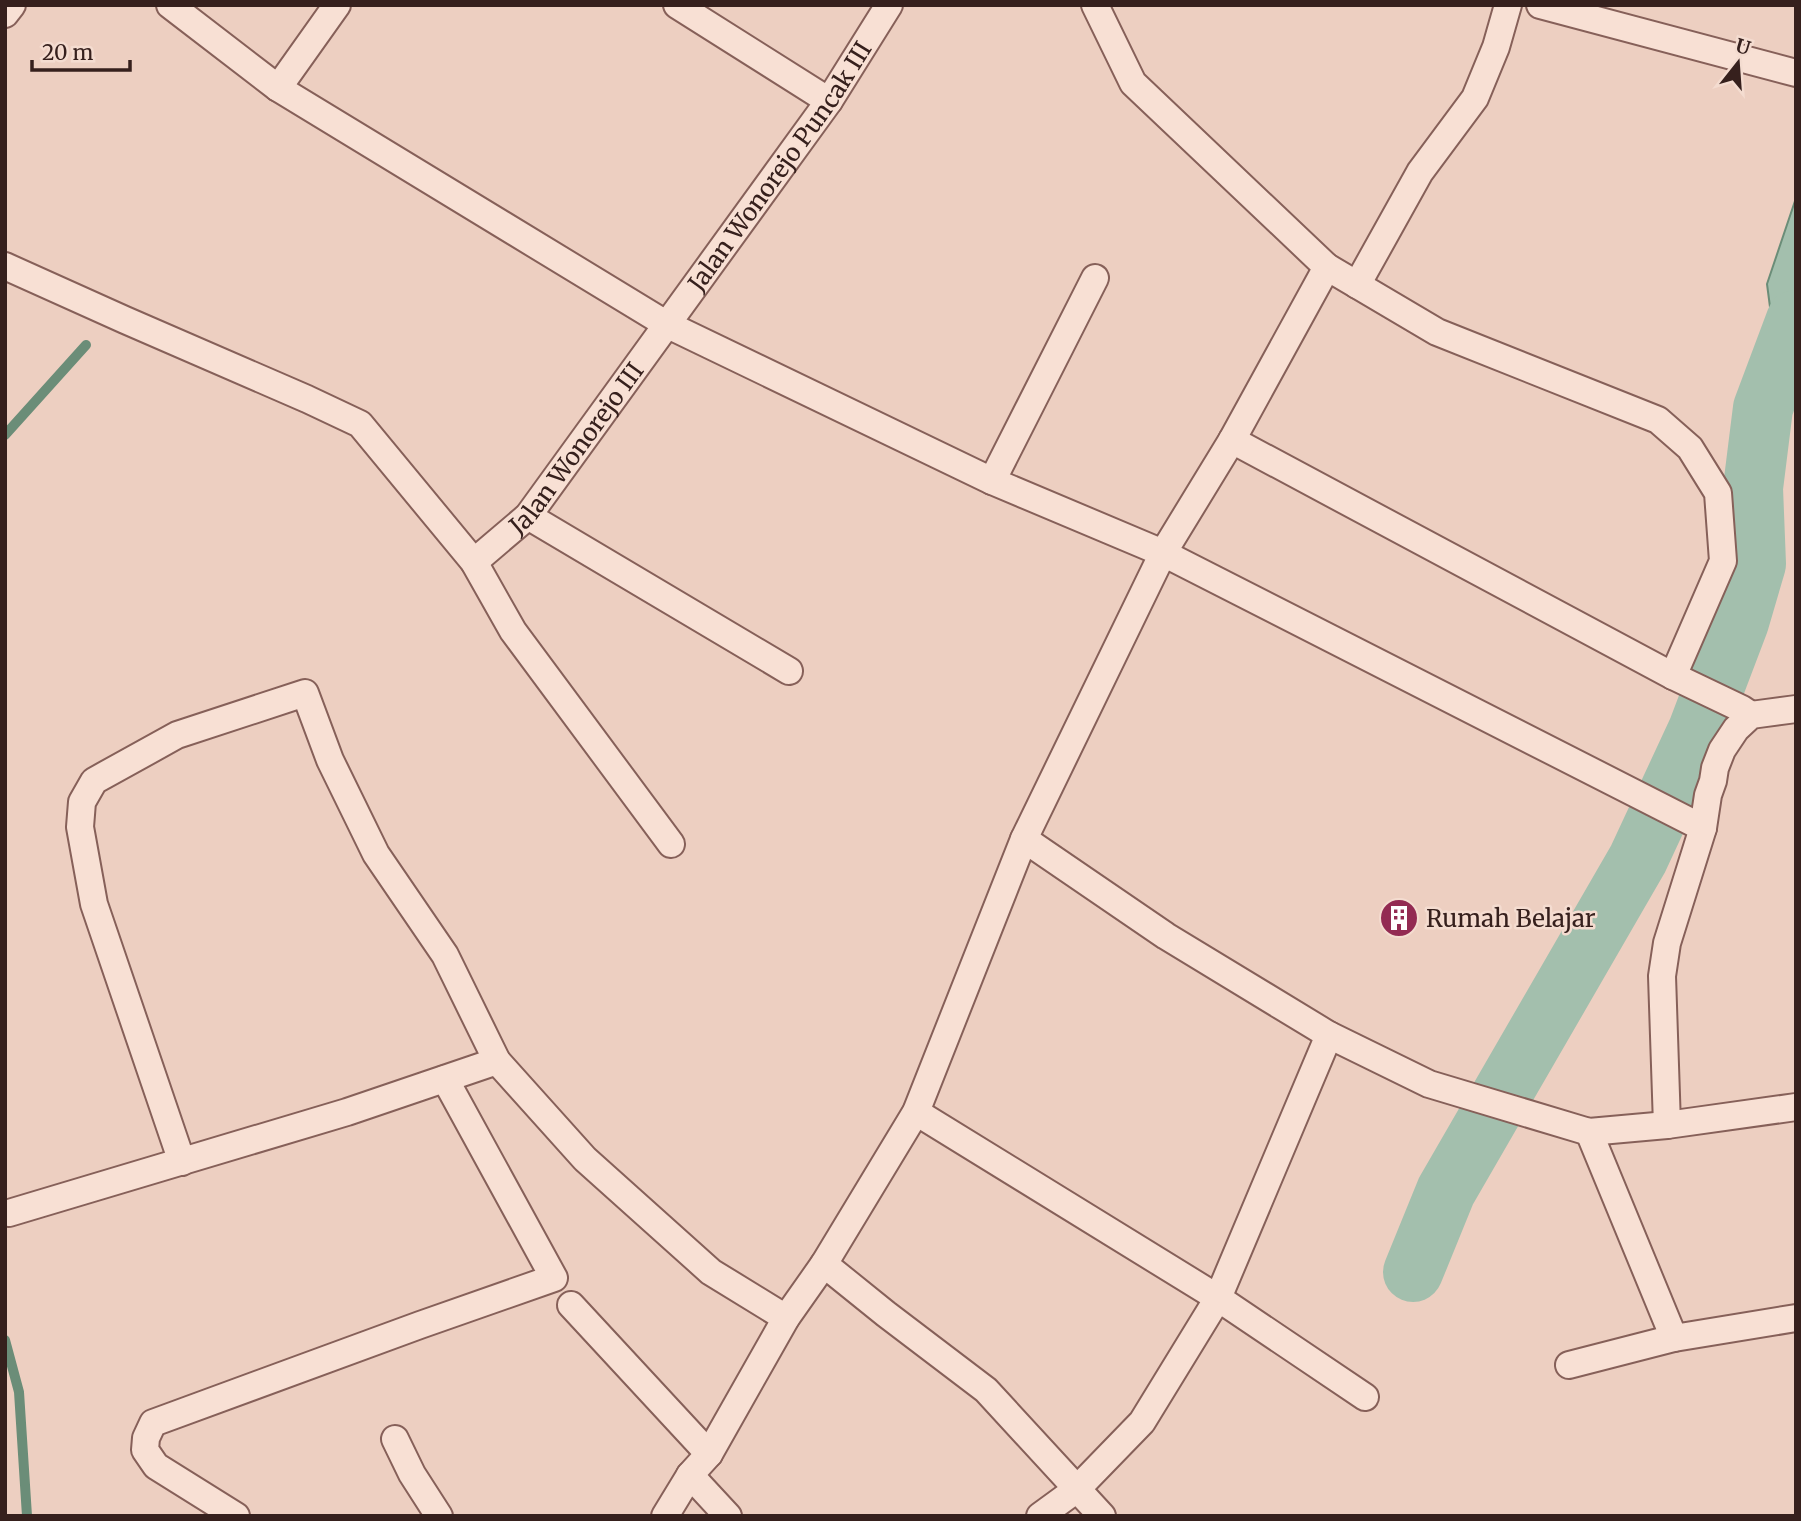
<svg xmlns="http://www.w3.org/2000/svg" width="1801" height="1521" font-family="Merriweather,serif">
<style>
.water{fill:#a3bfad;stroke:#6b8d78;stroke-width:2}
.lines{fill:none;stroke-linecap:round;stroke-linejoin:round}
.stream{stroke:#6b8d78;stroke-width:10}
.river{stroke:#a3bfad;stroke-width:60}
.minor-casing{stroke:#866059;stroke-width:30}
.minor{stroke:#f8e0d4;stroke-width:26}
.labels{text-anchor:middle;dominant-baseline:central;stroke-width:5;stroke-linejoin:round;paint-order:stroke}
.street-label{font-size:24px;fill:#36201d;stroke:#f4dcd0}
.poi-label{font-size:24px;fill:#36201d;stroke:#f4dcd0;text-anchor:start}
</style>
<rect width="100%" height="100%" fill="#edcfc1"/>
<polygon class="water" points="1796,198 1796,350 1778,368 1767,284"/>
<g class="lines">
<g class="stream">
<polyline points="5,435 86,345"/>
<polyline points="5,1340 19,1392 27,1516"/>
</g>
<polyline class="river" points="1413,1272 1446,1191 1638,859 1698,730 1739,622 1756,564 1753,488 1763,408 1796,320"/>
<defs>
<g id="minor">
<polyline points="170,5 278,88 666,324 992,481 1163,553 1703,828"/>
<polyline points="677,5 829,101"/>
<polyline points="1095,5 1133,83 1327,267 1437,332 1658,420 1690,448 1718,493 1723,561 1673,676"/>
<polyline points="1540,5 1796,73"/>
<polyline points="5,14 12,5"/>
<polyline points="278,88 337,5"/>
<polyline points="5,266 125,320 307,399 360,424 474,562 513,631 671,844"/>
<polyline points="1357,285 1420,172 1475,98 1496,47 1508,5"/>
<polyline points="1232,440 1673,676 1742,709 1751,715"/>
<polyline points="992,481 1095,278"/>
<polyline points="528,516 789,671"/>
<path id="s1" d="M 474,562 L 528,516 L 829,101 L 889,5"/>
<polyline points="1024,839 1166,936 1329,1035 1429,1084 1589,1132 1667,1125 1796,1107"/>
<polyline points="916,1112 1218,1298 1365,1397"/>
<polyline points="1667,1125 1662,976 1667,943 1703,828 1708,795 1713,781 1715,768 1722,750 1736,729 1751,715 1796,709"/>
<polyline points="1589,1132 1674,1338 1796,1318"/>
<polyline points="182,1162 94,904 80,827 82,802 94,781 177,735 305,693 330,760 376,854 445,955 497,1061 585,1159 711,1272 786,1318"/>
<polyline points="9,1213 347,1112 497,1061"/>
<polyline points="824,1264 886,1314 986,1390 1102,1516"/>
<polyline points="571,1305 709,1454"/>
<polyline points="1569,1365 1674,1338"/>
<polyline points="395,1439 412,1474 439,1516"/>
<polyline points="690,1475 728,1516"/>
<polyline points="236,1516 156,1466 145,1450 146,1438 153,1423 420,1325 554,1278 445,1079"/>
<polyline points="665,1516 690,1475 709,1454 786,1318 824,1264 916,1112 1024,839 1163,553 1232,440 1327,267"/>
<polyline points="1040,1516 1077,1489 1142,1422 1218,1298 1329,1035"/>
</g>
</defs>
<use href="#minor" class="minor-casing"/>
<use href="#minor" class="minor"/>
</g>
<defs>
<symbol id="building-disc" viewBox="-11 -11 22 22"><circle r="9.5" fill="#932a52" stroke="#f4dcd0"/><path d="M-4-6H4V6H1V3H-1V6H-4ZM-2.5-4.3h1.7v1.8h-1.7ZM.8-4.3h1.7v1.8H.8ZM-2.5-1h1.7V.8h-1.7ZM.8-1h1.7V.8H.8Z" fill="#fff"/></symbol>
</defs>
<g fill-rule="evenodd">
<use href="#building-disc" x="1377" y="896" width="44" height="44"/>
</g>
<g class="labels">
<g class="street-label">
<text stroke="none"><textPath href="#s1" startOffset="502">Jalan Wonorejo Puncak III</textPath></text>
<text stroke="none"><textPath href="#s1" startOffset="154">Jalan Wonorejo III</textPath></text>
</g>
<g class="poi-label">
<text x="1426" y="918">Rumah Belajar</text>
</g>
</g>
<rect width="1801" height="1521" fill="none" stroke="#36201d" stroke-width="14"/>
<g transform="translate(1738 63) rotate(17)" stroke="#f4dcd0" stroke-width="5" paint-order="stroke">
<path d="M0-5L12 26L0 18L-12 26Z" fill="#36201d"/>
<text y="-10" font-size="19" font-weight="bold" text-anchor="middle" fill="#36201d">U</text>
</g>
<path d="M32 60v10h98v-10" fill="none" stroke="#36201d" stroke-width="3.5"/>
<text x="42" y="60" font-size="21" fill="#36201d" stroke="#f4dcd0" stroke-width="5" paint-order="stroke">20 m</text>
</svg>
